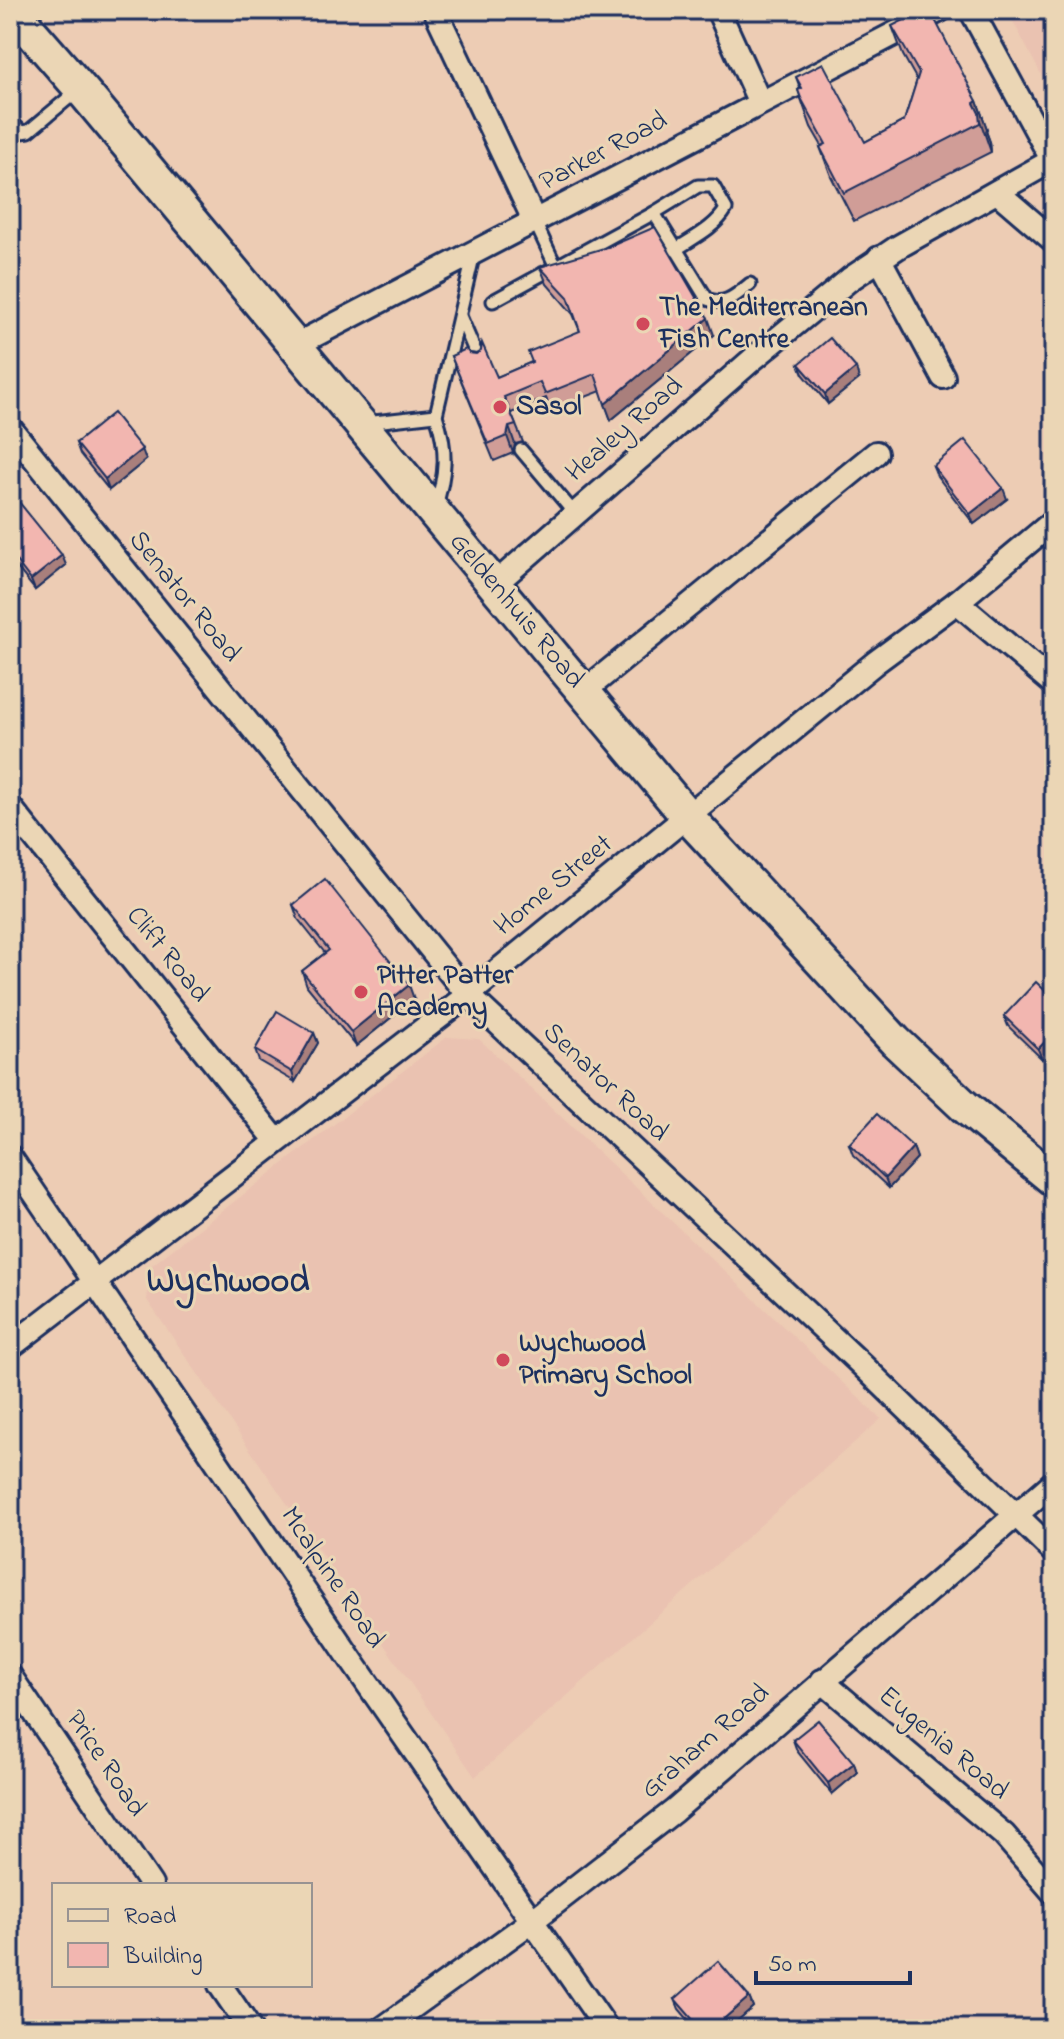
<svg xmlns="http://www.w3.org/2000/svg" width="1064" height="2039" font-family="'Indie Flower',sans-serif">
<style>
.built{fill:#eac2b1}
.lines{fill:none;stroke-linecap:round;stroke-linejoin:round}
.service-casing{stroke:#1b2f5e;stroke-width:17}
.minor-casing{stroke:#1b2f5e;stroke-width:28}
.secondary-casing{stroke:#1b2f5e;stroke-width:38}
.service{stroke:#ebd6b5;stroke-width:11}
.minor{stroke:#ebd6b5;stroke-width:22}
.secondary{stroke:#ebd6b5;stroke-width:32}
.wall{fill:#d09d97;stroke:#1b2f5e;stroke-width:2}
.shaded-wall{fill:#a97f7b;stroke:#1b2f5e;stroke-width:2}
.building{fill:#f2b6b0;stroke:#1b2f5e;stroke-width:2}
.poi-dot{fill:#d1495b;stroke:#ebd6b5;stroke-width:3}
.labels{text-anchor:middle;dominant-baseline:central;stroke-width:6;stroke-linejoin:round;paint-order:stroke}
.street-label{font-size:28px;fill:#1b2f5e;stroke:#ebd6b5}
.poi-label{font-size:28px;font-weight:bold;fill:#1b2f5e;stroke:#ebd6b5;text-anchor:start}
.district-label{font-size:36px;font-weight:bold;fill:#1b2f5e;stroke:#ebd6b5}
</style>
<rect width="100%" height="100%" fill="#edccb4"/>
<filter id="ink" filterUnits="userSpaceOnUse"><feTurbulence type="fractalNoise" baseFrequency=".0125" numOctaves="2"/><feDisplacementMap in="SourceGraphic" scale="16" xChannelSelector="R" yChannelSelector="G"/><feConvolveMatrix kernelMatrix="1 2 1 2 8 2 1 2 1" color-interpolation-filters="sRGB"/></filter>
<g filter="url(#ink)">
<g class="built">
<polygon points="1007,10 1054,10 1054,99"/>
<polygon points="447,1037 479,1039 881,1419 475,1777 147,1300 151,1266"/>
</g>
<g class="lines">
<defs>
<g id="service">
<polyline points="1053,10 1054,11"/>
<polyline points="10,121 22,132 29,131 77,91"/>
<path d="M 654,213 L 707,299 C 725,307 736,295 750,284"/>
<polyline points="535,222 556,267"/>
<path d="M 493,301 L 654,213 L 698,186 L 713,186 L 726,209 C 715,228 693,238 675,250"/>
<polyline points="460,316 480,363"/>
<polyline points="365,423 436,415"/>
<polyline points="521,450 575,514"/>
<path d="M 435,508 C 446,475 448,450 436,415 L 474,253"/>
</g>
<g id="minor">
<polyline points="435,10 535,222"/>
<polyline points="718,10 760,103"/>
<polyline points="971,10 1054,163"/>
<polyline points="997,192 1054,241"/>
<polyline points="879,258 943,377"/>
<polyline points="294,346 940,10"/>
<polyline points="10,428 468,995 862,1365 1054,1552"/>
<polyline points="495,584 753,359 850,279 898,247 1053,160"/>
<polyline points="957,602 1054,684"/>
<polyline points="583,692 876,453"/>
<polyline points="10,807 276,1140"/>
<polyline points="10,1157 354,1664 607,2029"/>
<polyline points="10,1347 468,995 876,662 957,602 1054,521"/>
<polyline points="10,1676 151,1885"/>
<polyline points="822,1681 1004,1835 1054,1893"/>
<polyline points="220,1985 250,2029"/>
<polyline points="382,2029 532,1921 674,1811 1054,1482"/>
</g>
<polyline id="secondary" points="12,10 87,96 687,816 895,1041 964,1106 1054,1180"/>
</defs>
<use href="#service" class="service-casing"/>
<use href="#minor" class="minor-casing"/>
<use href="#secondary" class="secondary-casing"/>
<use href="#service" class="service"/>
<use href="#minor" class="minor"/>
<use href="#secondary" class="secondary"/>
</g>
<g class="wall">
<polygon points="892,26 977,101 987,129 986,131 990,142 991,152 854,221 831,176 820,147 822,146 811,127 798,90 800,88 796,77 865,142 904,121 917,80 903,55"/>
<polygon points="540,267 714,335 611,420 601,391 551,410 546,398 511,413 523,442 515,444 513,453 494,461 451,356 469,353 476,354 481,351 497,377 532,362 580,331 573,314 547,284"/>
<polygon points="799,364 859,379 828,404 803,374"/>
<polygon points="76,443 146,460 109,490 80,454"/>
<polygon points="933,466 1007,499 974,524 937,476"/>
<polygon points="10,491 66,565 35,590 10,559"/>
<polygon points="293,905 414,999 356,1046 307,986 302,971 325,953 298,919"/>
<polygon points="1054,999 1042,1059 1008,1026 1004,1016"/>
<polygon points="314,1033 318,1043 295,1082 259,1061 255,1050"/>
<polygon points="849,1144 913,1147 917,1158 889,1188 853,1155"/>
<polygon points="793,1740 854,1763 857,1773 832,1794 797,1751"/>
<polygon points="749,1997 753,2007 728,2029 696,2029 679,2009 675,1999"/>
</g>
<g class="shaded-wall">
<polygon points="977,101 987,129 986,131 990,142 991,152 974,103"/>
<polygon points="708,318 714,335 611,420 605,404"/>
<polygon points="856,368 859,379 828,404 825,394"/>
<polygon points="509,427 515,444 513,453 507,436"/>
<polygon points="142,449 146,460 109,490 105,479"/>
<polygon points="1003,488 1007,499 974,524 970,514"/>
<polygon points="62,555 66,565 35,590 31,580"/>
<polygon points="409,985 414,999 356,1046 351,1032"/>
<polygon points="1054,1032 1054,1046 1042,1059 1038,1049"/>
<polygon points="314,1033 318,1043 295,1082 292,1072"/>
<polygon points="913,1147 917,1158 889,1188 885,1178"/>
<polygon points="854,1763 857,1773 832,1794 828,1783"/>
<polygon points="749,1997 753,2007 728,2029 712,2029"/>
</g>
<g class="building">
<polygon points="924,10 930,10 977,101 974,103 979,113 980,123 844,193 820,147 826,144 801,98 798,90 802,88 796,77 823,63 865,142 904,121 919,73 892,26"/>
<polygon points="655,227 708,318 605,404 595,374 545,394 540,382 504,397 516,425 509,427 507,436 488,444 451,356 466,349 469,353 476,354 481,351 482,343 497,377 532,362 528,352 580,331 568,297 540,267 611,246"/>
<polygon points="830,338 856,368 825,394 799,364"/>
<polygon points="113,413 142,449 105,479 76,443"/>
<polygon points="965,440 1003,488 970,514 933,466"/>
<polygon points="10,491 62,555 31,580 10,553"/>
<polygon points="325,879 409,985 351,1032 302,971 329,950 293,905"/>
<polygon points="1036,982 1054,999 1054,1032 1038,1049 1004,1016"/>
<polygon points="277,1011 314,1033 292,1072 255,1050"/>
<polygon points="877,1114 913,1147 885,1178 849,1144"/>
<polygon points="818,1720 854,1763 828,1783 793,1740"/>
<polygon points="718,1961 749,1997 712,2029 701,2029 675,1999"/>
</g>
</g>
<g class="poi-dot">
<circle cx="643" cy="324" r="8"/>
<circle cx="500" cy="407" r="8"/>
<circle cx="361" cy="992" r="8"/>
<circle cx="503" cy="1360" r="8"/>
</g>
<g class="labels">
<g class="street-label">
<text transform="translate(604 152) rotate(-28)">Parker Road</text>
<text transform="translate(625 430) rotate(-41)">Healey Road</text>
<text transform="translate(184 597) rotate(51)">Senator Road</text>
<text transform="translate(516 611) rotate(50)">Geldenhuis Road</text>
<text transform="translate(554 886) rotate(-39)">Home Street</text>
<text transform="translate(167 955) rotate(51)">Clift Road</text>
<text transform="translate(605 1083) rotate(43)">Senator Road</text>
<text transform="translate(332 1578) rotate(56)">Mcalpine Road</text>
<text transform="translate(706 1742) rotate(-41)">Graham Road</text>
<text transform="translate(943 1744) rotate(40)">Eugenia Road</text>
<text transform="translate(105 1764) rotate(56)">Price Road</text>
</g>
<g class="poi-label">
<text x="659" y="308">The Mediterranean<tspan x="659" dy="32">Fish Centre</tspan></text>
<text x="516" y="407">Sasol</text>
<text x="377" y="976">Pitter Patter<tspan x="377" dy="32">Academy</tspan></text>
<text x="519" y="1344">Wychwood<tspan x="519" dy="32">Primary School</tspan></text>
</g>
<g class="district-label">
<text x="228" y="1282">Wychwood</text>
</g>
</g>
<rect width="1064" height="2039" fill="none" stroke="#ebd6b5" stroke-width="40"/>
<rect x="20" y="20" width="1024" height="1999" fill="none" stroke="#1b2f5e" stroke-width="3" filter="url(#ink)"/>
<rect x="52" y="1883" width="260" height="104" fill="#ebd6b5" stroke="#989392" stroke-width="2"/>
<rect x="68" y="1909" width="40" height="12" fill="#ebd6b5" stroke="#989392" stroke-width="2"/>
<text x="124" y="1923" font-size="24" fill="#1b2f5e">Road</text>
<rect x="68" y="1943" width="40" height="24" fill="#f2b6b0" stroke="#989392" stroke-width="2"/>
<text x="124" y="1963" font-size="24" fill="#1b2f5e">Building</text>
<path d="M756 1971v12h154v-12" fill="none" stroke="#1b2f5e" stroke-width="4"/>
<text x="768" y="1971" font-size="24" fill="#1b2f5e" stroke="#ebd6b5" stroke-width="6" paint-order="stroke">50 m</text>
</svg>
